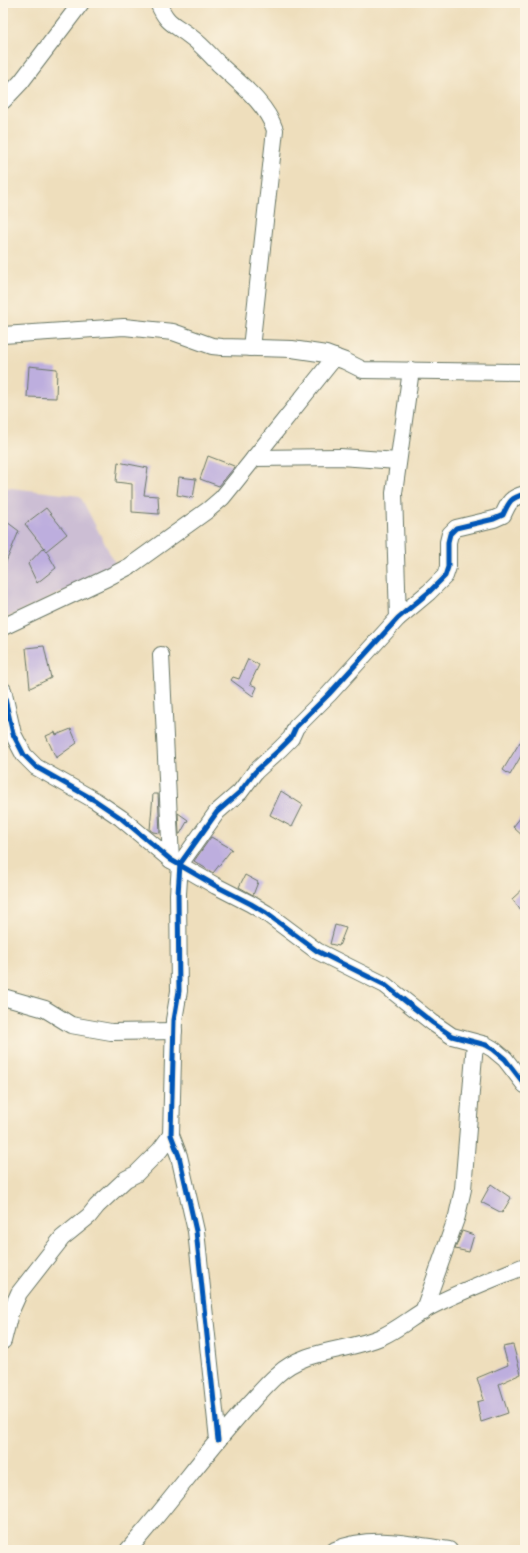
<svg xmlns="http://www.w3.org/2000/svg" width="528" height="1553" font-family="Mynerve,sans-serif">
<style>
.industrial{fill:#ccbed4}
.building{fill:#bdaede}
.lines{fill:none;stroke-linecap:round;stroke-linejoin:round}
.minor-casing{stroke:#677564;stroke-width:18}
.minor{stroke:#fff;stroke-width:16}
.cycleway-casing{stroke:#fcf5e5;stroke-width:8}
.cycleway{stroke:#0057b8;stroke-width:5}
</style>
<rect width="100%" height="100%" fill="#fcf5e5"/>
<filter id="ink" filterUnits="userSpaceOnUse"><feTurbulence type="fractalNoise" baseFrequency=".025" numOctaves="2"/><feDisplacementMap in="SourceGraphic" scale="8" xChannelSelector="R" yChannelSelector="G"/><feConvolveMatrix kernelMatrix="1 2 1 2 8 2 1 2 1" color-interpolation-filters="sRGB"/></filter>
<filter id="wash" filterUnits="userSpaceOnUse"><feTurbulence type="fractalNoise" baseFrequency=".012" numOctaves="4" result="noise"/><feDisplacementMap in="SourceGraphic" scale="16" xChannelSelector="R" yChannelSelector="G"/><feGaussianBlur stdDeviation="0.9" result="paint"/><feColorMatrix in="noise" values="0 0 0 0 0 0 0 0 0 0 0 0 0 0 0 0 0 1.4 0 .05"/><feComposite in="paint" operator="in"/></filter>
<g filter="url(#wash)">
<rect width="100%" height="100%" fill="#eedebc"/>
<polygon class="industrial" points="3,487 80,496 117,567 3,619"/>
<g id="blocks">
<g class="building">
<polygon points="29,366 57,369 56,398 27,397"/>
<polygon points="208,456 234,466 233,469 219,486 200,479"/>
<polygon points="118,462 148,468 144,495 158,496 159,514 132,512 132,484 116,482"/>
<polygon points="179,477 196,479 193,498 177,495"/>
<polygon points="46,508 67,534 46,551 25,524"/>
<polygon points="3,519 19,531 3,569"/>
<polygon points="44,547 56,568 37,583 28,564"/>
<polygon points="44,646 51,678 30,688 26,648"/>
<polygon points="248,659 259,665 250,684 257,687 253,696 231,680 233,677 239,679"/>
<polygon points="71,729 77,743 56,758 46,736 55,732 56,735"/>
<polygon points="520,742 525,746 525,749 510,775 503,770"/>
<polygon points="281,791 303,805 292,827 270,815"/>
<polygon points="153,794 158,794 160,833 153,832 150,830"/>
<polygon points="525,812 525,838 513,827"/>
<polygon points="178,813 188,820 180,834 179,834"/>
<polygon points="211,837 232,849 213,873 194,861"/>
<polygon points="245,875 258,882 253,895 239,887"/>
<polygon points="525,887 525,916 512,899"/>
<polygon points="335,925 346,928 339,946 330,944"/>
<polygon points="491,1184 511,1198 502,1213 481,1202"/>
<polygon points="462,1231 474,1235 469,1252 455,1249"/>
<polygon points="513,1345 521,1374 499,1384 508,1413 481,1422 477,1402 484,1400 477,1378 508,1365 503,1347"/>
</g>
</g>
</g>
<g filter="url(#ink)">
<use href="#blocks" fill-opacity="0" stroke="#677564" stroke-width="1"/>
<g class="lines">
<defs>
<g id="minor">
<path d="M 158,3 C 168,26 174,23 191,37 C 202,45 211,56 220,65 C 240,84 266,103 275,130 L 251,348"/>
<polyline points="3,101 21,82 81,3"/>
<polyline points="3,335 124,327 173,332 212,346 222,347 292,349 326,354 345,361 363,370 525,372"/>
<polyline points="254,458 340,457 398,461"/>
<polyline points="398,618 394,493 411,370"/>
<polyline points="3,627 107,578 130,566 208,510 222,498 235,482 335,357"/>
<polyline points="161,655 171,860"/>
<polyline points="3,690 13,734 24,755 36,767 96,801 121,818 171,860 216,886 251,904 266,913 317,951 385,985 433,1023 452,1036 486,1045 493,1049 505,1059 525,1085"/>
<polyline points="3,997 45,1009 71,1025 111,1032 174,1031"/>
<polyline points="423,1312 457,1216 463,1189 475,1043"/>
<polyline points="3,1341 10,1313 19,1293 62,1238 89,1216 97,1206 126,1179 136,1174 160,1150 171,1135"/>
<path d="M 218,1440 L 196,1231 L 179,1156 L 171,1135 L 174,1020 L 179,991 L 178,894 L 180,864 L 217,812 L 240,792 L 255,772 L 280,749 L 291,738 L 296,727 L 329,694 L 398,618 L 429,592 L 445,576 L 448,567 L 448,542 L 450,534 L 456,528 L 494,519 L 503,515 C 509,502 510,498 525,494"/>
<path d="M 128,1550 C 171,1502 208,1448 252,1401 C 260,1392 268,1383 277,1375 C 306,1348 347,1352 381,1337 C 399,1329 413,1316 430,1307 C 461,1291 493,1279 525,1266"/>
<path d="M 335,1550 C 371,1534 413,1545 449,1550"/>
</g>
</defs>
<use href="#minor" class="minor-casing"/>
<use href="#minor" class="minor"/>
<defs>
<g id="cycleway">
<polyline points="3,690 13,734 24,755 36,767 96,801 121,818 171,860 216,886 251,904 266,913 317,951 385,985 433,1023 452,1036 486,1045 493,1049 505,1059 525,1085"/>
<path d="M 218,1440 L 196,1231 L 179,1156 L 171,1135 L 174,1020 L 179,991 L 178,894 L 180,864 L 217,812 L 240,792 L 255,772 L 280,749 L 291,738 L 296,727 L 329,694 L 398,618 L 429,592 L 445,576 L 448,567 L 448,542 L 450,534 L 456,528 L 494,519 L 503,515 C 509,502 510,498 525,494"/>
</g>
</defs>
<use href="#cycleway" class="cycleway-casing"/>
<use href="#cycleway" class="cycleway"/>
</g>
</g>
<rect width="528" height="1553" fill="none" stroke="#fcf5e5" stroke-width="16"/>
</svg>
